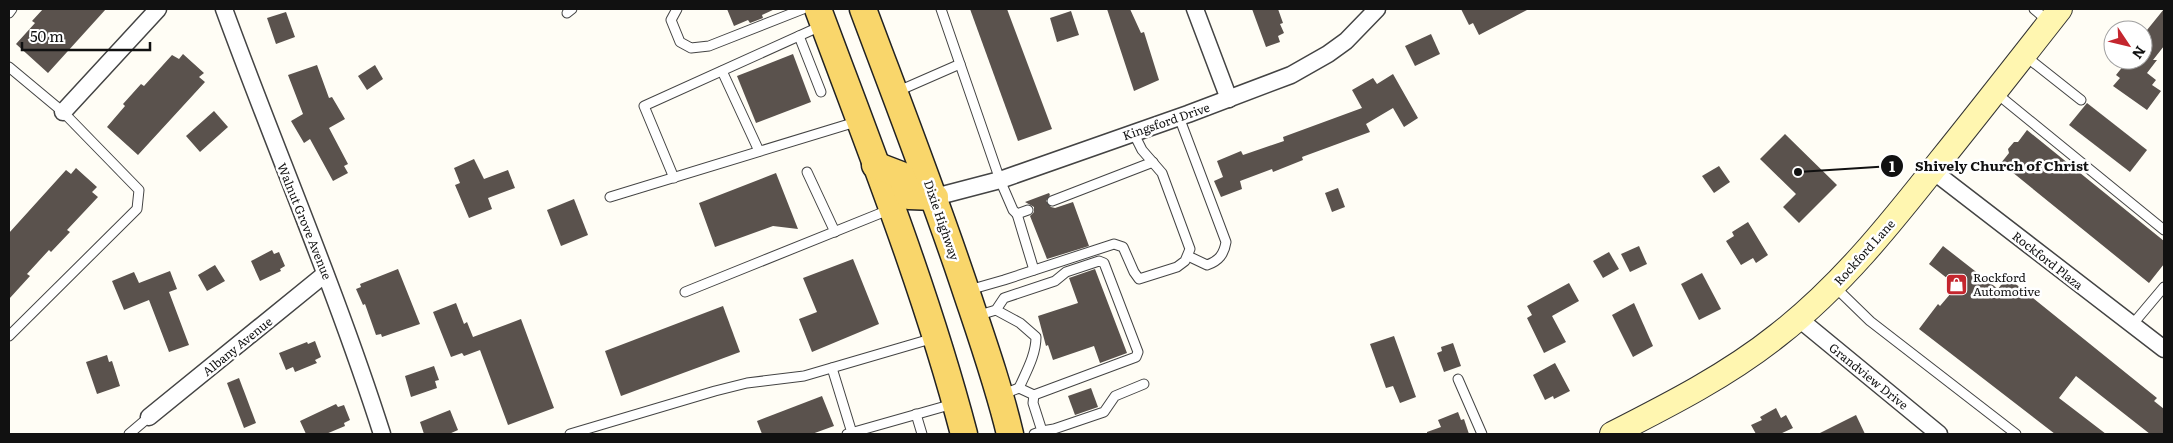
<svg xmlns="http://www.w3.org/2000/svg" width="2173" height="443" font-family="Literata,serif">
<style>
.building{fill:#5a524d}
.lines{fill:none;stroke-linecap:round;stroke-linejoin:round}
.lane-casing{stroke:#444;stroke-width:11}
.street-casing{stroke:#444;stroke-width:19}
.secondary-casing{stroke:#333;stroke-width:26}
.primary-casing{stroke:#222;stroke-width:29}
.lane{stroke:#fff;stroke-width:9}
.street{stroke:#fff;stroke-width:16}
.secondary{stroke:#fff6b0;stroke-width:24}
.primary{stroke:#f9d66b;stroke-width:26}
.labels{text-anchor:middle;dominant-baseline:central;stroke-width:5;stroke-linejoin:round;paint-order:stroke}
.street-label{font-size:12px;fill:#111;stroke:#fff}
.poi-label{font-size:12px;fill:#111;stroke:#fff;text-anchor:start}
.leader{fill:none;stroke:#111;stroke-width:2}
.callout-dot{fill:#111;stroke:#fff;stroke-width:2}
.mark-label{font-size:15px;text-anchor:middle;font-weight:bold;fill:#fff}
.callout-label{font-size:14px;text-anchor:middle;font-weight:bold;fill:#111;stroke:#fff;stroke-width:5;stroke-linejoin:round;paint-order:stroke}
</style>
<rect width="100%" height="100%" fill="#fffdf5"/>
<g class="building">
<polygon points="43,9 106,9 48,73 16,44 35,23 32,21"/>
<polygon points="727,9 775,9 762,15 763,18 750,23 748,20 734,26"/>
<polygon points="970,9 1007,9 1052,129 1018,141"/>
<polygon points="1107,9 1130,9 1141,33 1144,32 1159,80 1134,91"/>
<polygon points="1252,9 1278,9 1283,23 1280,24 1284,33 1278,36 1280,42 1266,47"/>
<polygon points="1461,9 1529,9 1479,35 1473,23 1469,25"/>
<polygon points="2164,9 2164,46 2153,60 2157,60 2147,73 2156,80 2152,85 2161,91 2147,110 2113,86 2120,78 2116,75 2128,60 2143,60 2143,35"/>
<polygon points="1071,11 1079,35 1057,42 1050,18"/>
<polygon points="286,12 295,37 276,44 267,18"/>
<polygon points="1431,34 1440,54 1415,66 1405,46"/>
<polygon points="183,54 204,73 199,77 205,82 138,155 107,127 125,106 123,104 141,84 144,86 172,55 179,59"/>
<polygon points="793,54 811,102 756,123 737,76"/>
<polygon points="317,65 329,98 332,97 345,119 329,128 348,164 344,166 348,173 333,181 310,139 304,143 291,121 303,114 288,75"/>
<polygon points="375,65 383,79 367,90 358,76"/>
<polygon points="1393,74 1418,118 1404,127 1393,108 1366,124 1370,132 1302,157 1303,160 1273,172 1272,169 1240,181 1242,189 1221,197 1214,181 1223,177 1217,161 1241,151 1243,155 1284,141 1283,137 1362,108 1352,90 1373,78 1377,84"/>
<polygon points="2087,103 2147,150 2130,172 2069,125"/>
<polygon points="214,111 228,127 200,152 186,136"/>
<polygon points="2027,130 2164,241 2164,264 2149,283 2001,163 2009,153 2008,149 2014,142 2018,142"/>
<polygon points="1785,134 1837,185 1799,223 1783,207 1796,194 1760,159"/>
<polygon points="474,159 484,179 508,170 515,188 488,198 492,209 469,218 455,185 460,183 454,168"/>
<polygon points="1719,166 1730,182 1714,193 1702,176"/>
<polygon points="76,168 97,187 92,192 98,197 67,230 70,232 51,252 49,250 27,274 30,276 9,299 9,233 66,170 71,174"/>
<polygon points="776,173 798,229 773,226 715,247 699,203"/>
<polygon points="1338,188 1345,207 1332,212 1325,193"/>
<polygon points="1049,193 1050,195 1046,201 1051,207 1055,208 1073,202 1089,246 1047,259 1030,216 1034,212 1034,207 1025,202"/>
<polygon points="574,199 588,235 561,246 547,210"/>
<polygon points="1748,222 1768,255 1756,263 1753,258 1741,265 1726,241 1734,236 1732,232"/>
<polygon points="1639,246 1647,264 1630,272 1621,254"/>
<polygon points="1943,246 1998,289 2007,277 2157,398 2154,401 2164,409 2164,434 2150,434 2076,376 2059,398 2106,434 2055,434 1919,329 1938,304 1940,306 1957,286 1929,264"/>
<polygon points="272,250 274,254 279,252 285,266 280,269 281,271 260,281 251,261"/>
<polygon points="1609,252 1619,269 1603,278 1593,261"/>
<polygon points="853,259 879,324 812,352 799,319 817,312 803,278"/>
<polygon points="215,265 225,281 207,291 198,275"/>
<polygon points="398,269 420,324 382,337 381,334 376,335 365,304 363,305 356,289 361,287 360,284"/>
<polygon points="1095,269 1127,353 1100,363 1094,346 1053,360 1048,345 1046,346 1038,316 1078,303 1069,278"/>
<polygon points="170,271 177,289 169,292 189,345 169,352 149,300 124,310 112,281 134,272 139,283"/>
<polygon points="1702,273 1721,309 1699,320 1681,284"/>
<polygon points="1569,283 1579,301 1552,316 1566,342 1544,353 1527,318 1532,315 1527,306"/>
<polygon points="456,303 464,324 467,322 473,337 521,319 554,408 508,425 480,350 464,356 462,353 451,357 433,312"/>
<polygon points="1634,303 1653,346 1633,357 1612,315"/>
<polygon points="723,306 740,352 621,396 605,351"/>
<polygon points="1394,336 1416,397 1400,403 1393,386 1386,388 1370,344"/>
<polygon points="315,341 321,357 315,360 317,363 295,372 293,367 286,370 279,353 307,342 308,344"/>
<polygon points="1453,343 1461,366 1444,372 1437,353 1442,351 1441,347"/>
<polygon points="107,355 109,362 112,361 120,386 97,394 86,362"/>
<polygon points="1555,363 1570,391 1554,399 1553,396 1545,400 1533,375"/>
<polygon points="434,366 439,380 435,381 437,388 411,397 405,376"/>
<polygon points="239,378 256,423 244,428 227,383"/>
<polygon points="1091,388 1098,407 1075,415 1068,396"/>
<polygon points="822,396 834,426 812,434 762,434 757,421"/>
<polygon points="336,404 338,407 344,405 350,420 344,423 345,426 326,434 306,434 300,421"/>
<polygon points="1776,408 1781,418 1786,415 1793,428 1780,434 1756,434 1751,425 1762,420 1760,417"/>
<polygon points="450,410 458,430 449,434 424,434 420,422"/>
<polygon points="1458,412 1461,420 1464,419 1469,434 1427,434 1427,432 1441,427 1438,420"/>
<polygon points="1856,415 1865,434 1818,434"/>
</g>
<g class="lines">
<defs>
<g id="lane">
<polyline points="677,9 671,20 680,42 691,48 709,46 803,9"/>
<polyline points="941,9 1000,180 1013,210 1017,214 1028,210"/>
<polyline points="2034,9 2049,22"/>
<polyline points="9,13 12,9"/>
<polyline points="567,13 572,9"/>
<polyline points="799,36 821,92"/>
<polyline points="2024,55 2081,100"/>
<polyline points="9,67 63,112 139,190 137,209 9,336"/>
<polyline points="722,71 759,151"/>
<polyline points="896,92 960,64"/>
<polyline points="1996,93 2164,230"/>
<path d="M 1179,117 L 1226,242 C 1224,254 1219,261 1207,265 L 1188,256"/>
<polyline points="807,172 835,232"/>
<polyline points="674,178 644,106 821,26"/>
<polyline points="610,197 859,121"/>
<polyline points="1052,201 1153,162"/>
<polyline points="1017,214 1034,270"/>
<polyline points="1834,286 1870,321 2016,434"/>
<polyline points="969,290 1004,280 1114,244 1123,247 1134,272 1139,279 1177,267 1185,261 1190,249 1162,173 1142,150 1133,132"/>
<polyline points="685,292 891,209"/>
<path d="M 996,310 L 1020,323 L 1036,337 C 1036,355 1026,372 1019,388"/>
<polyline points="976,316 996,310 1004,298 1055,281 1066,272 1099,261 1104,263 1138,352 1136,357 1034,395 1019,388 1001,395"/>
<polyline points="2132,325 2164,287"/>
<polyline points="832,368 852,433"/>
<polyline points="1458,379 1482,434"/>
<polyline points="1034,395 1033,403 1042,431 1034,434"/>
<polyline points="916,414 922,434"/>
<polyline points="1042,431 1054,429 1104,412 1115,396 1144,384"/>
<polyline points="129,434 149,417"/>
<polyline points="570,434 715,391 747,383 804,376 934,338"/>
<polyline points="847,434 953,404"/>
</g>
<g id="street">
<path d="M 224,9 C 276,151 336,290 382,434"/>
<polyline points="1195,9 1229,99"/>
<polyline points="63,112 158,9"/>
<polyline points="1933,171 2164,349"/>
<polyline points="935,197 1000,180 1188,114 1291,75 1328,54 1346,41 1377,9"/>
<polyline points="1798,318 1939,434"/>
<polyline points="149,417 325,274"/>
</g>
<path id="secondary" d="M 1612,434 C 1669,405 1728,375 1778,335 C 1841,286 1891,223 1940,161 C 1981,110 2020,60 2060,9"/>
<g id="primary">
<path d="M 818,9 C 870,149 926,289 964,434"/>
<path d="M 863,9 C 897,100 932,190 963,282 C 980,333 998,383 1010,434"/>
<polyline points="875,165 901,175 909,196 935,197"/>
</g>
</defs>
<use href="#lane" class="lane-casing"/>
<use href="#street" class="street-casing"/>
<use href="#secondary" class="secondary-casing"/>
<use href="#primary" class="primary-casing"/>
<use href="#lane" class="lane"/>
<use href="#street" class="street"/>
<use href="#secondary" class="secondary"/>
<use href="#primary" class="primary"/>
</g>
<defs>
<symbol id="shop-square" viewBox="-11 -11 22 22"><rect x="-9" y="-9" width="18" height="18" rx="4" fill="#c4262e" stroke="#fff"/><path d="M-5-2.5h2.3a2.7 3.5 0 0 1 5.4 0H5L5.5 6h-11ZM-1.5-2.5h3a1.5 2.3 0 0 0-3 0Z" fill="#fff"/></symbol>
</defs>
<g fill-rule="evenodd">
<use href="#shop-square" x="1944" y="272" width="25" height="25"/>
</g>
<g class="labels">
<g class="street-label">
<text transform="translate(1166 121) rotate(-19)">Kingsford Drive</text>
<text transform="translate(942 220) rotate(71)">Dixie Highway</text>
<text transform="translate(305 221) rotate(68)">Walnut Grove Avenue</text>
<text transform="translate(1864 252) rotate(-48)">Rockford Lane</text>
<text transform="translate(2048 260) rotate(38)">Rockford Plaza</text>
<text transform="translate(237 346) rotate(-39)">Albany Avenue</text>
<text transform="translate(1869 376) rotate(39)">Grandview Drive</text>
</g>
<g class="poi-label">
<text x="1973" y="277">Rockford<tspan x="1973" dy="14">Automotive</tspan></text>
</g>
</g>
<path class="leader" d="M1798 172L1892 166"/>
<g class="callout-dot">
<circle cx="1798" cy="172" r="5"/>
<circle cx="1892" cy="166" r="12"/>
</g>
<g class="mark-label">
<text x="1892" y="172">1</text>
</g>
<g class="callout-label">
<text x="2002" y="171">Shively Church of Christ</text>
</g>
<rect width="2173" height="443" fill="none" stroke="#111111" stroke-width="20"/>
<g transform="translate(2128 45) rotate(125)"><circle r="24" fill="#ffffff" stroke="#a0a0a0"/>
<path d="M0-4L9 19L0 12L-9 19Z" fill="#c4262e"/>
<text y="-8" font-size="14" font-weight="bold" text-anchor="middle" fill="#111111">N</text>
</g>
<path d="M22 42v8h128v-8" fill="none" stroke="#111111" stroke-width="2.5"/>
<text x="30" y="42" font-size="15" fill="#111111" stroke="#ffffff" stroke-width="4" paint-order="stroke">50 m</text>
</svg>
